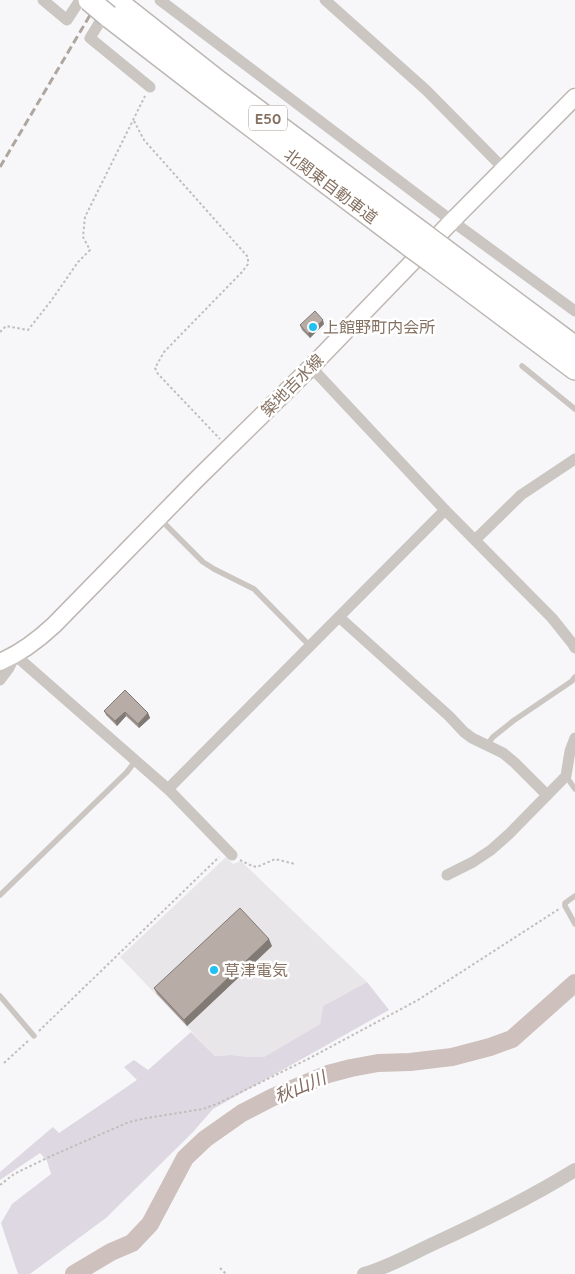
<svg xmlns="http://www.w3.org/2000/svg" width="575" height="1274" font-family="Quicksand,'Noto Sans JP',sans-serif">
<style>
.built{fill:#e8e6e8}
.green{fill:#ded8e2}
.lines{fill:none;stroke-linecap:round;stroke-linejoin:round}
.river{stroke:#cdc0bd;stroke-width:18}
.secondary-casing{stroke:#bfb7b2;stroke-width:19}
.motorway-casing{stroke:#bdb7b3;stroke-width:24}
.path{stroke:#c1bdba;stroke-width:2;stroke-dasharray:2.5 2.5;stroke-linecap:butt}
.service{stroke:#cbc6c2;stroke-width:5.5}
.minor{stroke:#cbc6c2;stroke-width:11}
.tertiary{stroke:#cbc6c2;stroke-width:14}
.secondary{stroke:#fff;stroke-width:16}
.motorway{stroke:#fff;stroke-width:21}
.rail{stroke:#afa69f;stroke-width:3;stroke-dasharray:8 4;stroke-linecap:butt}
.motorway-bridge-casing{stroke:#bdb7b3;stroke-width:24;stroke-linecap:butt}
.motorway-bridge{stroke:#fff;stroke-width:21}
.wall{fill:#9e958f}
.shaded-wall{fill:#817974}
.building{fill:#b8ada6;stroke:#817974}
.poi-dot{fill:#1fc0f2;stroke:#fff;stroke-width:2}
.labels{text-anchor:middle;dominant-baseline:central;stroke-width:5;stroke-linejoin:round;paint-order:stroke}
.shield{fill:#fff;stroke:#aa9c91;stroke-width:1}
.shield-label{font-size:15px;font-weight:bold;fill:#857162}
.street-label{font-size:16px;fill:#857162;stroke:#fff}
.poi-label{font-size:16px;fill:#857162;stroke:#fff;text-anchor:start}
.water-label{font-size:18px;font-style:italic;fill:#856b62;stroke:#fff}
</style>
<rect width="100%" height="100%" fill="#f7f7fa"/>
<polygon class="built" points="226,857 233,864 241,861 367,982 323,1006 320,1024 264,1057 248,1057 232,1055 215,1056 120,957"/>
<polygon class="green" points="367,982 389,1010 213,1109 193,1132 106,1218 30,1274 18,1274 1,1223 12,1204 51,1174 47,1161 40,1153 0,1180 0,1172 53,1127 59,1133 137,1080 124,1067 134,1060 148,1070 191,1032 215,1056 232,1055 248,1057 264,1057 320,1024 323,1006"/>
<g class="lines">
<polyline class="river" points="74,1274 111,1252 132,1243 150,1224 185,1158 205,1139 242,1113 273,1097 328,1074 351,1068 378,1063 410,1062 452,1057 490,1047 512,1039 575,983"/>
<defs>
<path id="secondary" d="M 0,662 C 21,653 38,640 54,625 L 195,481 L 311,367 L 452,221 L 575,97"/>
<g id="motorway">
<polyline points="115,0 219,82 422,233"/>
<polyline points="108,16 209,94 410,246"/>
<polyline points="442,248 575,347"/>
<polyline points="432,262 575,369"/>
</g>
</defs>
<use href="#secondary" class="secondary-casing"/>
<use href="#motorway" class="motorway-casing"/>
<g class="path">
<polyline points="134,121 144,140 248,257 248,264 242,272 164,352 155,368 158,374 220,439"/>
<polyline points="0,332 6,326 28,330 51,301 78,262 90,250 83,237 85,217 145,96"/>
<polyline points="240,860 252,866 257,867 275,859 295,864"/>
<polyline points="39,1031 219,857"/>
<polyline points="4,1063 28,1041"/>
<polyline points="0,1185 14,1174 51,1156 129,1122 147,1118 203,1109 219,1103 308,1059 418,1000 559,909"/>
<polyline points="220,1268 226,1274"/>
</g>
<g class="service">
<polyline points="522,366 575,409"/>
<polyline points="162,517 166,525 203,562 214,569 254,589 310,646"/>
<polyline points="487,745 493,737 513,721 572,681 575,677"/>
<polyline points="566,776 575,789"/>
<polyline points="0,895 127,772 136,760"/>
<polyline points="575,896 565,903 565,906 575,924"/>
<polyline points="0,996 34,1036"/>
</g>
<g class="minor">
<polyline points="43,0 67,20 80,0"/>
<polyline points="160,0 452,221 575,311"/>
<polyline points="325,0 426,90 504,169"/>
<polyline points="107,10 90,38 150,87"/>
<polyline points="311,367 445,510 552,618 572,643 575,648"/>
<polyline points="475,540 521,495 575,459"/>
<polyline points="339,617 449,716 464,732 472,738 503,753 515,763 547,795"/>
<polyline points="0,680 9,668 15,655 168,789 232,855"/>
<polyline points="168,789 445,510"/>
<polyline points="447,875 473,862 491,850 509,834 566,776 570,751 575,738"/>
</g>
<path class="tertiary" d="M 364,1274 C 389,1267 411,1254 435,1243 C 483,1221 530,1198 575,1170"/>
<use href="#secondary" class="secondary"/>
<use href="#motorway" class="motorway"/>
<polyline class="rail" points="0,167 99,0"/>
<defs>
<g id="motorway-bridge">
<polyline points="89,0 108,16"/>
<polyline points="422,233 442,248"/>
<polyline points="410,246 432,262"/>
</g>
</defs>
<use href="#motorway-bridge" class="motorway-bridge-casing"/>
<use href="#motorway-bridge" class="motorway-bridge"/>
</g>
<g class="wall">
<polygon points="324,324 310,338 302,330 300,325"/>
<polygon points="104,711 148,713 150,718 139,728 126,716 117,726 106,715"/>
<polygon points="272,946 187,1026 157,994 154,988"/>
</g>
<g class="shaded-wall">
<polygon points="323,320 324,324 310,338 308,334"/>
<polygon points="125,712 126,716 117,726 115,721"/>
<polygon points="148,713 150,718 139,728 138,724"/>
<polygon points="269,939 272,946 187,1026 184,1020"/>
</g>
<g class="building">
<polygon points="315,311 323,320 308,334 300,325"/>
<polygon points="125,690 148,713 138,724 125,712 115,721 104,711"/>
<polygon points="240,908 269,939 184,1020 154,988"/>
</g>
<g class="poi-dot">
<circle cx="313" cy="327" r="5"/>
<circle cx="214" cy="970" r="5"/>
</g>
<g class="labels">
<rect class="shield" x="249" y="105.5" width="38" height="25" rx="4"/>
<g class="shield-label">
<text x="268" y="118">E50</text>
</g>
<g class="street-label">
<text transform="translate(331 186) rotate(37)">北関東自動車道</text>
<text transform="translate(292 385) rotate(-45)">築地吉水線</text>
</g>
<g class="poi-label">
<text x="323" y="327">上館野町内会所</text>
<text x="224" y="970">草津電気</text>
</g>
<g class="water-label">
<text transform="translate(300 1087) rotate(-23)">秋山川</text>
</g>
</g>
</svg>
